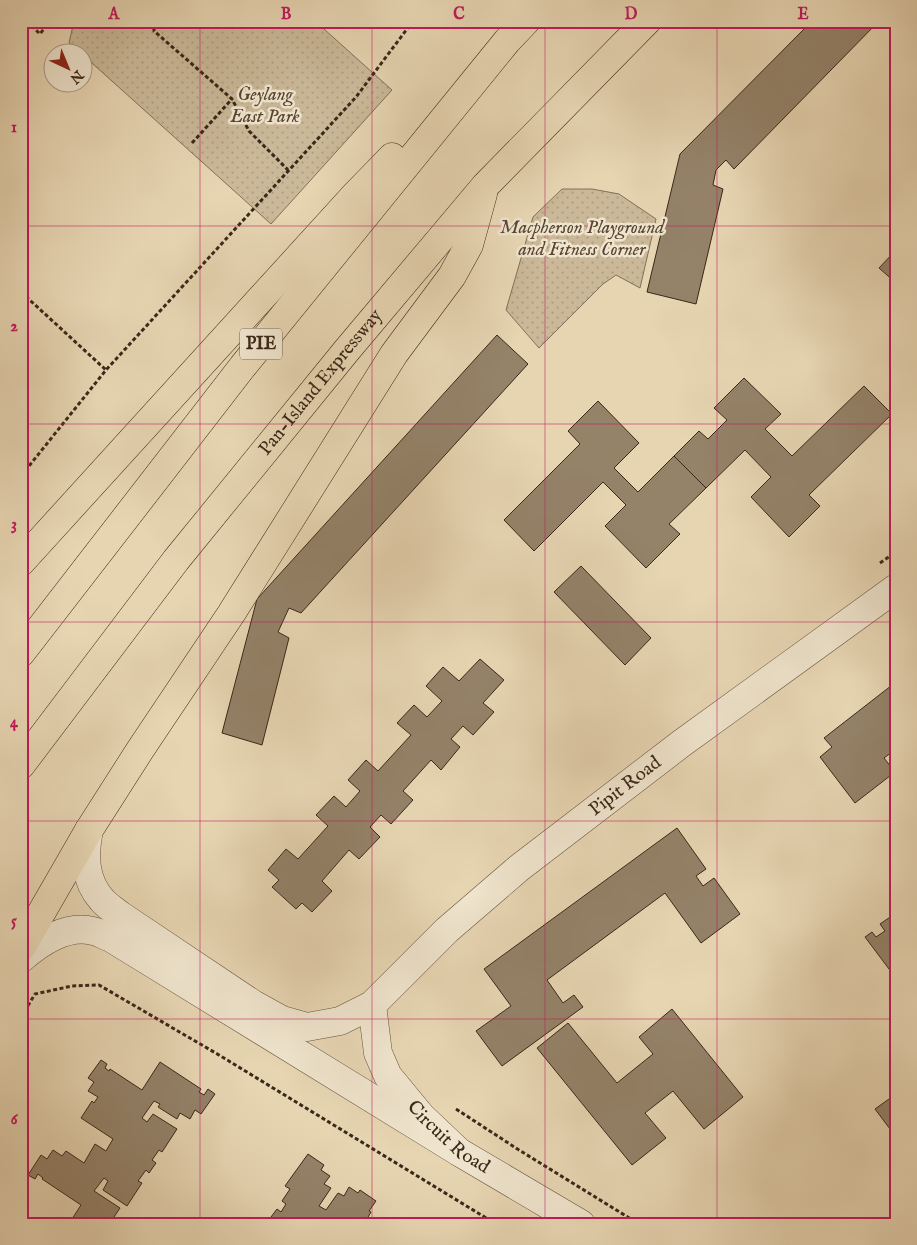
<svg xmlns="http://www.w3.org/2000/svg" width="917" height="1245" font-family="'IM FELL English',serif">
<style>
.green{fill:url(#green-dots);stroke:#827058}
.building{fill:#948269;stroke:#3a2819}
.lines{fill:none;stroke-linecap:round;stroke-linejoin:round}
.tertiary-casing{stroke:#65533f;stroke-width:29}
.motorway-casing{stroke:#3a2819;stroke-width:29}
.path{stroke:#3a2819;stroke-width:3;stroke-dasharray:4 2.5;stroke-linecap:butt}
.tertiary{stroke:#efe4cd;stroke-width:28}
.motorway{stroke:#e7d5b2;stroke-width:28}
.grid{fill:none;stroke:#c2185b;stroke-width:1;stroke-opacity:0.55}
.labels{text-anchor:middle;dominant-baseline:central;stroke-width:5;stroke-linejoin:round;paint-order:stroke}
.shield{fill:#efe4cd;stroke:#70604f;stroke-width:1}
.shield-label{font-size:18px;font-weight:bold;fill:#3a2819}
.park-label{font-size:19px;font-style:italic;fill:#574532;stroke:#efe4cd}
.street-label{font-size:19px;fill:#3a2819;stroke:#efe4cd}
.neatline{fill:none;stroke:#c2185b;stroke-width:2}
.grid-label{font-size:16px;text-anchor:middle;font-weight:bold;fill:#c2185b}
</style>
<defs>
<pattern id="green-dots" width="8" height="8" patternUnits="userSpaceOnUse" patternTransform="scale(1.25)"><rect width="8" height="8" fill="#cab898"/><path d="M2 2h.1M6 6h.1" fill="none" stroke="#ae9e82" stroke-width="1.8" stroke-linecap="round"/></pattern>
</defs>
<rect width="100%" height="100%" fill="#e7d5b2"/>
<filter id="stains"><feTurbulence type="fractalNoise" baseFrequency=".004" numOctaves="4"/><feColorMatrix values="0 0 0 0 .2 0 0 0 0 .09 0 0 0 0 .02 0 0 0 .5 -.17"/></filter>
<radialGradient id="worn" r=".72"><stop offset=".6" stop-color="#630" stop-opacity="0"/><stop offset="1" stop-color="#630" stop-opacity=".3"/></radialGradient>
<g class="green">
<polygon points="74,21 315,21 392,90 271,224 83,55 82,52 79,52 69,43"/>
<polygon points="562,189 592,189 619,194 656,219 640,288 616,275 603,284 539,348 506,310 533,217"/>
</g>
<g class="building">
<polygon points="351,21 362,21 357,27"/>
<polygon points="812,21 879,21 734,169 726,160 716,170 713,185 723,189 696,304 647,292 680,154"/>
<polygon points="896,250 896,283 879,268"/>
<polygon points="497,335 528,364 301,613 289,608 278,632 289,638 262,745 222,733 257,599"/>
<polygon points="744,378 781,414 765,429 792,456 864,386 892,414 809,495 820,506 789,537 751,497 771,477 745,450 706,488 674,456 699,431 708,439 727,420 714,408"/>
<polygon points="598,401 639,443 614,468 638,492 674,456 706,488 669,524 680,534 646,568 605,526 626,505 603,482 534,551 504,520 580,444 568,431"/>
<polygon points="581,566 651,638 625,665 554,592"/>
<polygon points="480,659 504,680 483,703 494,712 473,735 463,726 451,739 460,747 441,770 431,760 403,791 413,800 391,824 381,815 370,827 380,837 359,859 349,850 322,881 332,891 312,912 302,903 296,909 272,887 279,880 268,870 286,849 298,859 328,826 316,815 334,796 346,807 360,791 348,780 366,760 378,771 411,735 397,723 414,705 427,717 442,701 426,686 443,667 459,681"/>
<polygon points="896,682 896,749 884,758 895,772 855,803 820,757 832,747 824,738"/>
<polygon points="677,828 706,869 696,876 703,886 714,878 740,914 701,943 665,893 547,980 563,1003 574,995 583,1007 502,1066 476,1031 511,1006 484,969"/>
<polygon points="896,913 896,977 895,977 865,937 872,932 876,937 885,931 880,924"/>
<polygon points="672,1009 743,1097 704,1129 673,1091 645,1113 666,1138 632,1165 537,1048 568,1023 617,1083 653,1054 639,1037"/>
<polygon points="101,1060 107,1064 105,1068 109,1071 110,1069 142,1090 160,1062 201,1089 199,1092 204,1095 208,1089 215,1094 201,1114 195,1110 190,1119 180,1113 177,1119 158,1107 160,1104 154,1101 142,1118 147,1122 153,1114 177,1129 162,1152 159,1150 152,1160 156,1163 149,1173 146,1170 138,1181 142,1183 127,1206 103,1190 108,1181 104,1178 94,1191 120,1208 112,1220 116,1222 115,1224 77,1224 72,1219 81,1205 42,1179 43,1178 38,1174 35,1179 28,1175 41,1155 47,1159 53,1150 62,1156 66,1151 84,1163 95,1144 106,1151 113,1139 81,1118 92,1101 94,1103 98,1097 88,1091 94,1082 88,1078"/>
<polygon points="896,1094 896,1137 875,1109"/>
<polygon points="308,1154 324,1165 321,1170 330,1176 324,1184 331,1188 319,1206 326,1210 338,1193 344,1196 349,1187 358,1193 360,1190 376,1201 369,1211 371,1212 364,1224 259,1224 263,1218 268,1221 277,1209 281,1212 286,1204 282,1201 290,1189 285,1186"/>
</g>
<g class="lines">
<defs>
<g id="tertiary">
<path id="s1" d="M 89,830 C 84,855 84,880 102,900 C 107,906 114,910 120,915 L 253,1004 L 282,1020 L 307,1027 L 340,1021 L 372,1005 L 447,930 L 519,868 L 682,743 L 896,588"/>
<path d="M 21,959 C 39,943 67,924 93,931 C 99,932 105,936 111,938 L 459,1152"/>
<path id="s2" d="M 372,1005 L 378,1053 L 388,1076 L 421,1116 L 459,1152 L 581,1224"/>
</g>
<g id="motorway">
<polyline points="21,562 356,194 392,157"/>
<polyline points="21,653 243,366 507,41 526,21"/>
<path id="s3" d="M 21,765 L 176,560 L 347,350 L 485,186 L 647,21"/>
<polyline points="21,948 89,830 140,750 231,614 394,354 452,276 469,245 483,194"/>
</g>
</defs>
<use href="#tertiary" class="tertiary-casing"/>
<use href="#motorway" class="motorway-casing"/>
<g class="path">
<polyline points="27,21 40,34 50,21"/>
<polyline points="154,21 154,31 232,99 249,131 288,170"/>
<polyline points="192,143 232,99"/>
<polyline points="21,292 106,370"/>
<polyline points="21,476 106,370 356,97 413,21"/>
<polyline points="880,563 896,552"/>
<polyline points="21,1017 35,994 72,986 99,985 219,1055 496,1224"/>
<polyline points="456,1109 519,1150 639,1224"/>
</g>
<use href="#tertiary" class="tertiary"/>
<use href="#motorway" class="motorway"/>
</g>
<path class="grid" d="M 200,21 L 200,1224M 372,21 L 372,1224M 545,21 L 545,1224M 717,21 L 717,1224M 21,226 L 896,226M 21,424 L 896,424M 21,622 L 896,622M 21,821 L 896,821M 21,1019 L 896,1019"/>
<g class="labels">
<rect class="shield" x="240" y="328.5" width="42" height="31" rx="4"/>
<g class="shield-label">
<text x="261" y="344">PIE</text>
</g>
<g class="park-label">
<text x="265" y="95">Geylang<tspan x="265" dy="22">East Park</tspan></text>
<text x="582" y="228">Macpherson Playground<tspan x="582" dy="22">and Fitness Corner</tspan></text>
</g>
<g class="street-label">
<text stroke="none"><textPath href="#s3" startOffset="486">Pan-Island Expressway</textPath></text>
<text stroke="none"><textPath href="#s1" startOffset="721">Pipit Road</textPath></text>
<text stroke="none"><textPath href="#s2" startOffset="160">Circuit Road</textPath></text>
</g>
</g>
<rect width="917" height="1245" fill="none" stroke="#e7d5b2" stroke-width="55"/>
<g transform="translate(68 68) rotate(136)"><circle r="24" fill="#efe4cd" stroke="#a79985"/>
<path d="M0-4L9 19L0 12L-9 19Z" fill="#8f2418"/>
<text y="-8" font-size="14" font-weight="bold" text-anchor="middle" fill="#3a2819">N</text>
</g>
<rect x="28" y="28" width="862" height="1190" class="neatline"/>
<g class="grid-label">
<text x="114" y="19">A</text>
<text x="286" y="19">B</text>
<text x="459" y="19">C</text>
<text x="631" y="19">D</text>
<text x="803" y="19">E</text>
<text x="14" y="132">1</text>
<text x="14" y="331">2</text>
<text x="14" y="529">3</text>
<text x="14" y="727">4</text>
<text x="14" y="926">5</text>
<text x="14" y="1124">6</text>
</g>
<rect width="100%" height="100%" filter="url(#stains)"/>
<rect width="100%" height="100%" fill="url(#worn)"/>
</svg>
